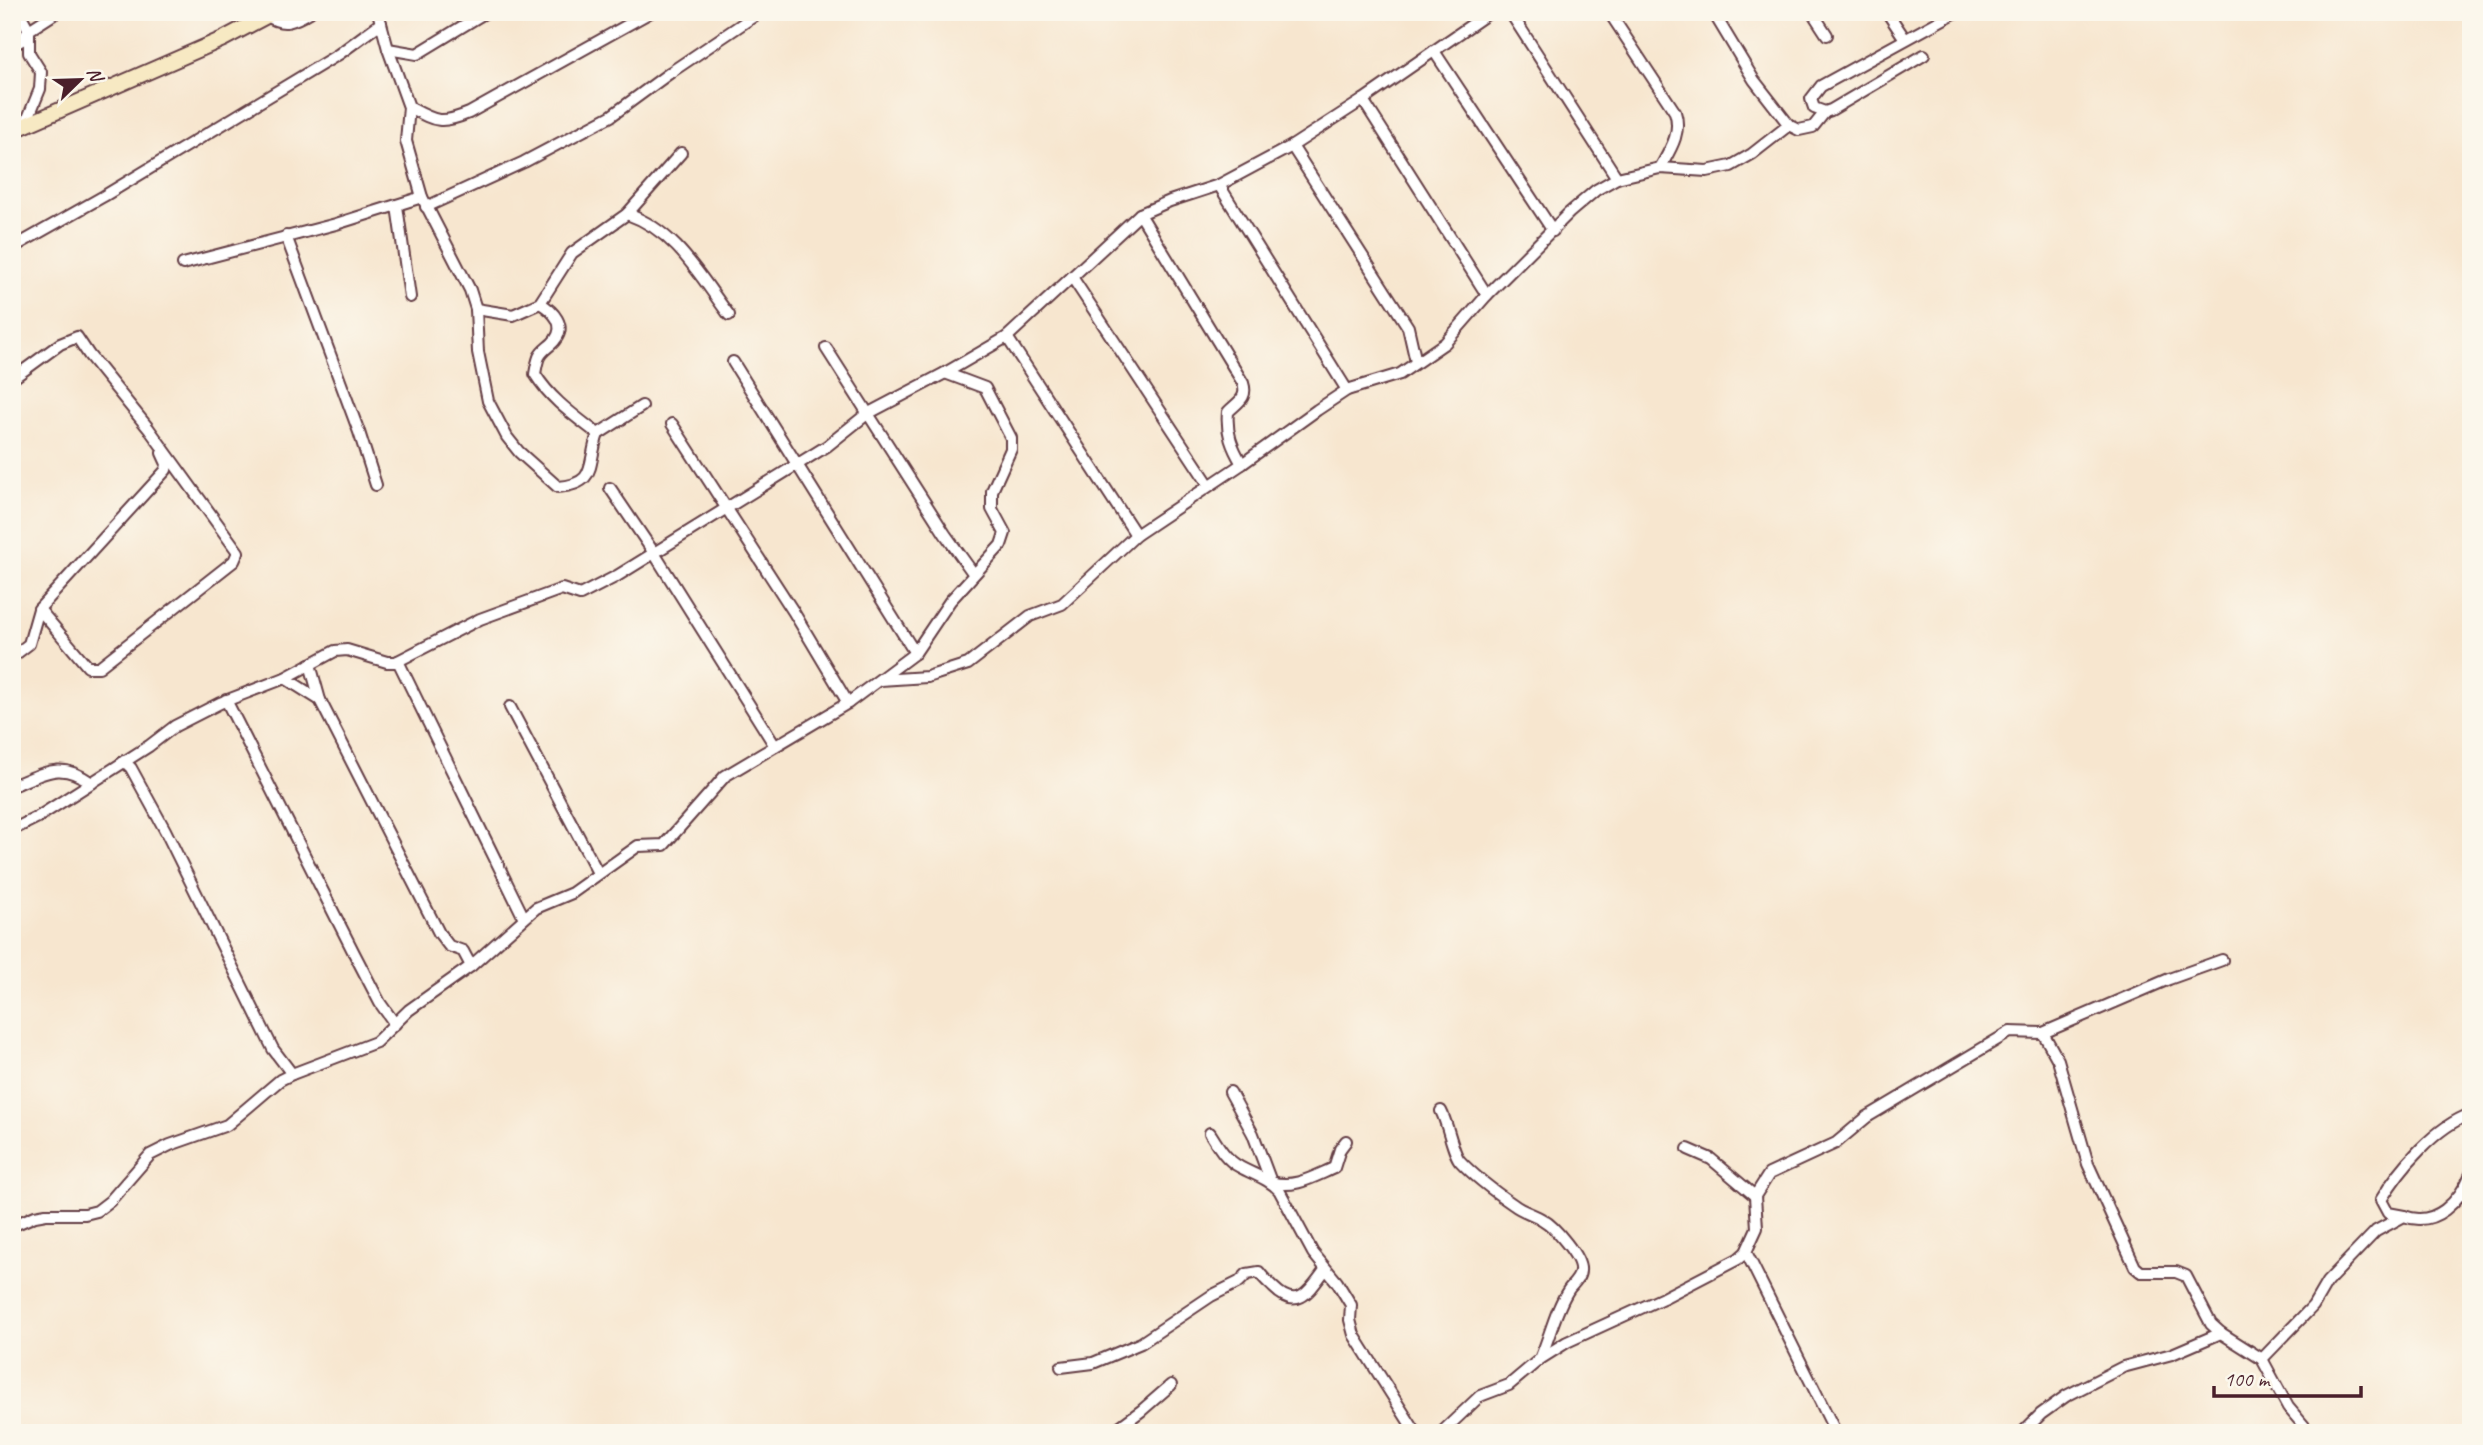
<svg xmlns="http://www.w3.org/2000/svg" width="2483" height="1445" font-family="Caveat,sans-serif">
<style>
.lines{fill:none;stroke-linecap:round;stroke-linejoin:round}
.street-casing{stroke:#643d44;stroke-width:14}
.secondary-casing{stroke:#643d44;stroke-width:18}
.street{stroke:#fff;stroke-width:10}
.secondary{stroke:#f7e9c3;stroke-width:14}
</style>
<rect width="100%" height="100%" fill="#fbf7ec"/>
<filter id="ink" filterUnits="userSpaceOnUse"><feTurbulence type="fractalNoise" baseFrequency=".0143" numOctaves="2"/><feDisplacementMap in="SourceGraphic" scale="14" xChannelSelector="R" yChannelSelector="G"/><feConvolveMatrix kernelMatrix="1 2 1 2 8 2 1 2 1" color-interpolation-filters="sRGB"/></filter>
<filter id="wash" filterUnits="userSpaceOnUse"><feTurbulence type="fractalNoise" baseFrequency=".00686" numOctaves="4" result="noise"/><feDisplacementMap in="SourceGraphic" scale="28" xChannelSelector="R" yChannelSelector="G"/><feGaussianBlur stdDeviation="1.57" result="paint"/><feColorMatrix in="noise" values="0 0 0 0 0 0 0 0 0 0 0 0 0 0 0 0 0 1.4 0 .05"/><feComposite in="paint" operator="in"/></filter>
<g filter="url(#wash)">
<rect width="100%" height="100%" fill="#f7e6cf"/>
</g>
<g filter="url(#ink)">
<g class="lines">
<defs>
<g id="street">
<polyline points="19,12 29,30 29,53 41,72 40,89 26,123"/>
<path d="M 378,12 L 388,49 L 409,107 L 406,141 L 422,197 L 470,290 L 476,309 L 478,352 L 488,401 L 507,437 L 519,452 L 558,487 C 598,484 587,464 598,434 L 642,406"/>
<polyline points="1510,12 1617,178"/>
<path d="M 1609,12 L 1675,112 C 1682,133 1670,150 1660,168"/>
<polyline points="1713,12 1754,80 1789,125 1799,130 1813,127 1825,112"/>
<polyline points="1812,12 1827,35"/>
<polyline points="1887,12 1905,39"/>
<path d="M 268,16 C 283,27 295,21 310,12"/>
<polyline points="12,46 22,40 29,30 57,12"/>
<polyline points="388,49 417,54 486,12"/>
<polyline points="1434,51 1553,231"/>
<polyline points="1924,55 1831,110 1825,112 1814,108 1811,99 1821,86 1956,12"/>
<polyline points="1363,100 1487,295"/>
<path d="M 409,107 C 435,121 440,125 469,113 L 651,12"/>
<polyline points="1292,146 1408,327 1416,362"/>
<polyline points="1219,185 1347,390"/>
<polyline points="397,206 410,297"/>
<polyline points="426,207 524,162 611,116 671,72 760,12"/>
<path d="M 627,214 C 676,231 699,275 729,315"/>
<path d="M 1140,214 L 1243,383 C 1248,398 1238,402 1228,412 C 1226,433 1232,447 1242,464"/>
<polyline points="286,236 359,432 376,485"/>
<polyline points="12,248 104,196 339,54 381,23"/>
<polyline points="183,264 336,224 422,197"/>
<polyline points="1072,277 1209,485"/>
<path d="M 540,303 C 553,311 567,325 555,340 C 551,346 543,349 539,357 C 537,362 536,368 535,374 C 551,400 575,416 598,434"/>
<polyline points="476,309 513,315 540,303 572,253 627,214 681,153"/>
<polyline points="1007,337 1136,535"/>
<polyline points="826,348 945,534 973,573"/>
<polyline points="733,362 915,653"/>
<polyline points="12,379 60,344 77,337 89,355 149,429 238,552 234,561 99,667 88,667 39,609"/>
<polyline points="672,424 793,611 848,703"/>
<polyline points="610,488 654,553 775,746"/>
<polyline points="12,657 29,644 39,609 166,470 167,464 162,453"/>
<polyline points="398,661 524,918"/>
<polyline points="310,664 320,700 439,933 449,946 463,951 471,966"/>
<polyline points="285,678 320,700"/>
<polyline points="880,680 927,677 968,664 1030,616 1062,604 1136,535 1242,464 1317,410 1347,390 1400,374 1445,343 1487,295 1569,213 1596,190 1617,178 1660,168 1707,171 1731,166 1752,154 1789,125"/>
<polyline points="226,700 354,953 380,1003 395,1024"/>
<polyline points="510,707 598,873"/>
<polyline points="124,761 131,768 165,830 273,1049 292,1074"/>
<path d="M 12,786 C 45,773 60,760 92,783"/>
<polyline points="12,830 38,817 149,746 175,726 220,703 285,678 335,651 347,650 387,662 396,662 480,619 562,589 580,595 617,576 827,446 867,414 945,373 1007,337 1140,214 1170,201 1219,185 1292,146 1363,100 1490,12"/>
<polyline points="2043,1033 2058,1060 2088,1164 2135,1267 2141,1272 2176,1272 2186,1276 2211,1324 2221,1333 2262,1359 2288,1407 2310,1433"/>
<path d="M 1230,1092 L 1253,1134 L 1271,1182 C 1294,1189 1313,1177 1334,1168 L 1340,1149 L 1346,1141"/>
<path d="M 1441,1111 C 1448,1124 1453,1154 1460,1161 C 1476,1178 1495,1192 1514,1205 C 1523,1212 1534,1214 1543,1220 C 1554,1226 1582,1258 1580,1271 C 1580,1278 1573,1284 1569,1289 C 1556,1308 1550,1336 1540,1359"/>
<path d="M 1210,1133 C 1218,1146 1226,1160 1240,1167 C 1254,1175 1268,1178 1279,1190 L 1313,1253 L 1337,1282 L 1351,1305 L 1350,1320 L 1354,1335 L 1416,1433"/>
<polyline points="1688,1149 1711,1159 1755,1196"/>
<polyline points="2470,1185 2466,1187 2471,1211"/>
<path d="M 2404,1216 L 2388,1213 L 2381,1200 C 2400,1168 2436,1126 2471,1114"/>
<polyline points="12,1226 35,1216 46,1214 85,1214 97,1211 110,1201 150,1155 170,1145 227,1125 280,1080 292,1074 376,1042 409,1010 471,966 536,908 572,893 638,846 664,845 725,776 848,703 915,653 950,601 1001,545 1005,533 992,509 992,491 1011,449 1011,438 985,388 945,373"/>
<polyline points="1746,1252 1836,1433"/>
<path d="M 2262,1359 L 2313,1306 L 2327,1282 L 2376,1231 L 2404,1216 C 2435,1228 2460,1201 2471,1174"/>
<path d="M 1061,1367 L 1093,1363 L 1141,1343 L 1211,1296 L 1239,1282 L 1247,1274 L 1259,1272 C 1263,1278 1269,1283 1274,1288 C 1298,1312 1310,1290 1325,1270"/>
<polyline points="1111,1433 1141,1411 1171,1385"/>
<polyline points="1441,1433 1480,1396 1509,1385 1540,1359 1567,1342 1663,1298 1738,1259 1746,1252 1757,1228 1755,1196 1769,1174 1836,1143 1867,1117 2010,1032 2043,1033 2169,979 2222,960"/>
<polyline points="2022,1433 2041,1414 2066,1396 2123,1367 2172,1354 2221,1333"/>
</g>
<polyline id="secondary" points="12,131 223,39 274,12"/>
</defs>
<use href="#street" class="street-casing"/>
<use href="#secondary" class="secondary-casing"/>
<use href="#street" class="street"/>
<use href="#secondary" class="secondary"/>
</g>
</g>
<rect width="2483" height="1445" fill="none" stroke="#fbf7ec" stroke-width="42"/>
<g transform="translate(80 80) rotate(67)" stroke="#fbf7ec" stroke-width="5" paint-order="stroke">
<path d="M0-5L12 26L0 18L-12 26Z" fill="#4a1f2b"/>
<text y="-10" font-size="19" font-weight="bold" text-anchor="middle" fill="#4a1f2b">N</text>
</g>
<path d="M2214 1386v10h147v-10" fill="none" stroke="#4a1f2b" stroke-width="3.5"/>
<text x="2224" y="1386" font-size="21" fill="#4a1f2b" stroke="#fbf7ec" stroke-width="5" paint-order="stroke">100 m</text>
</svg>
